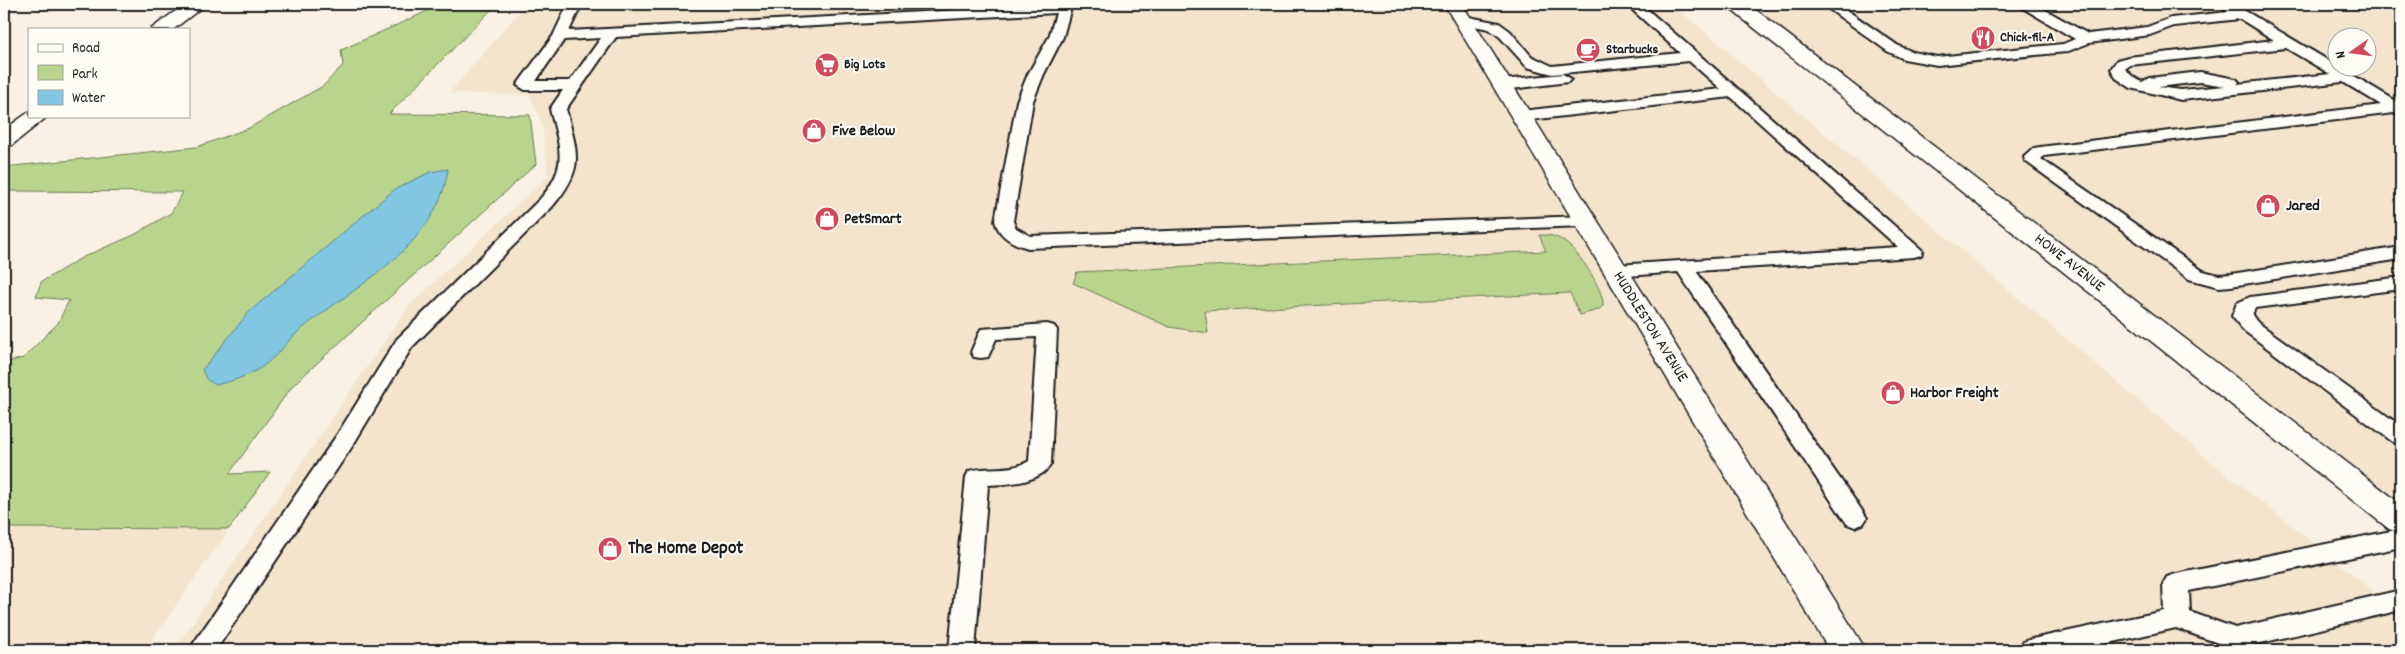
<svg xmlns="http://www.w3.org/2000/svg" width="2405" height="654" font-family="Dekko,sans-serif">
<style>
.built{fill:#f4e4cd;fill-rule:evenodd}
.green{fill:#b9d58d;stroke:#6a7854}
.water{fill:#81c7e2;stroke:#598393}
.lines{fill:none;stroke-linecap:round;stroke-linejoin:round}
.lane-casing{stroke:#1c1c1c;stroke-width:4}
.street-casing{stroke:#1c1c1c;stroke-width:3}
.secondary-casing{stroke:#1c1c1c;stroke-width:3}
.lane{fill:#fdfcf7;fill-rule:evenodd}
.street{fill:#fdfcf7;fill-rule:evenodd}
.secondary{fill:#fdfcf7;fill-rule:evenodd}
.labels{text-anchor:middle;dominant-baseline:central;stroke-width:4;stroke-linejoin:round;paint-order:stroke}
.far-poi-label{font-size:14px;font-weight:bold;fill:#1c1c1c;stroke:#fdfcf7;text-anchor:start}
.poi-label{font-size:16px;font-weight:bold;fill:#1c1c1c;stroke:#fdfcf7;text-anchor:start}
.street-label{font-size:16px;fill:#1c1c1c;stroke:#fdfcf7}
.near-poi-label{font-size:19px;font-weight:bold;fill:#1c1c1c;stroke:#fdfcf7;text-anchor:start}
</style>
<rect width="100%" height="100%" fill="#f9f1e4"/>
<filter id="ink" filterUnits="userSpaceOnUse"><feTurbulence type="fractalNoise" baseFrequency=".02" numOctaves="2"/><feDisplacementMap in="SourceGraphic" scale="10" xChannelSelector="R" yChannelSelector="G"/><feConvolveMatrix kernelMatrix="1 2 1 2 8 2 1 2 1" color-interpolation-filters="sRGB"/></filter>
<g filter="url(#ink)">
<g class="built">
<polygon points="526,4 1672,4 2204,456 2401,613 2401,650 174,650 408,307 548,176 542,123 530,95 449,93"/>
<path d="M 1736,4 L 2401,4 L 2401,521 L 1743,10 ZM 2338,38 L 2368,38 L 2368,68 L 2338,68 Z"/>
<polygon points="4,528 229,529 145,650 4,650"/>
</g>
<g class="green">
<polygon points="439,4 497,4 389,114 530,115 536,164 293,385 229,474 270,472 229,529 4,528 4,363 23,358 58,323 69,300 36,297 41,282 83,257 134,235 171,213 183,192 4,191 4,167 197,147 249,128 323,86 343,65 341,50 421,14"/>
<path d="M 1539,235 C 1545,235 1552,235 1558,238 C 1574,244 1605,289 1603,306 L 1598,310 L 1580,315 L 1570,293 L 1205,311 L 1208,333 L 1169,327 L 1073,283 L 1077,272 L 1546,251 Z"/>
</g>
<path class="water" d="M 448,169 C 438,248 352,287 298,332 C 289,340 282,349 274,357 C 258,373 237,380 216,385 L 207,380 L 202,370 L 249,312 L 370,210 L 394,190 L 430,172 Z"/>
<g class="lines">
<defs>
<g id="lane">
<path d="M 568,4 L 582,4 L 569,31 L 1072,4 L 1063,37 L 1044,74 L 1033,101 L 1013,221 L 1016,228 L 1030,236 L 1584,216 L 1590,217 L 1593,221 L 1590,225 L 1584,226 L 1028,248 C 1013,244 999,237 995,221 L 1017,101 L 1028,74 L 1049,37 L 1056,13 L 616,37 L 566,109 C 578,155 585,168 552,207 L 412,347 L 353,445 L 216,650 L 189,650 L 337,435 L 397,339 L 540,199 C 569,166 560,148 550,109 L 563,90 L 525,90 L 517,85 L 553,36 ZM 601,38 L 570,81 L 536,81 L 564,40 Z"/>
<polygon points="1626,4 1641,4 1923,251 1921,255 1914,257 1696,271 1863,512 1867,518 1863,524 1855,527 1847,524 1678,272 1616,277 1609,275 1607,271 1609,267 1616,265 1898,247 1731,97 1521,121 1515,119 1513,116 1515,113 1521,111 1721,89 1689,61 1552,74 1527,67 1500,37 1489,29 1459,23 1457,20 1464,16 1499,23 1510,31 1531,56 1552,66 1680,53"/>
<path d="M 1822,4 L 1838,4 L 1897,45 L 1913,52 L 1937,57 L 2063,44 L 2075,39 L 2021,7 L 2019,4 L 2035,4 L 2088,34 L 2147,27 L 2171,18 L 2228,12 L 2225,9 L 2227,6 L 2237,6 L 2401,104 L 2401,114 L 2394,113 L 2044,156 L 2041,159 L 2203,271 L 2219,275 L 2231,274 L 2401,247 L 2401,259 L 2231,286 L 2219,287 L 2189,279 L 2025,161 L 2024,157 L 2034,148 L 2040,147 L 2381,105 L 2343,82 L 2181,100 L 2131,88 L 2116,78 L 2111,69 L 2117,60 L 2128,57 L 2274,40 L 2240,19 L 2174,26 L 2150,35 L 2089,43 L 2066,52 L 1937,65 L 1904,59 L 1887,51 ZM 2286,48 L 2330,74 L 2237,84 L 2239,82 L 2236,79 L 2200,72 L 2149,78 L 2142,82 L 2133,77 L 2125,69 L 2130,65 ZM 2200,82 L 2225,86 L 2181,90 L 2158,87 Z"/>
<polygon points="1563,74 1571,79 1568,82 1503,90 1495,85 1503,80"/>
<polygon points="2401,277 2401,289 2255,308 2252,315 2257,322 2401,426 2401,445 2393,442 2243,330 2232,316 2237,303 2250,297"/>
<path d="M 1047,324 L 1054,326 L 1057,330 L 1051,464 C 1040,483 1008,484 988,485 L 975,650 L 949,650 L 966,477 L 969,471 C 988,466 1011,472 1029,461 L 1037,337 L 996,339 L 988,357 L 981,358 L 974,357 L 971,352 L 981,329 Z"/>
<polygon points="2401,529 2401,547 2189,591 2190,612 2235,628 2401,590 2401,610 2235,649 2176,628 2078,650 2019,650 2023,642 2032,639 2164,611 2163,584 2167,577 2176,574"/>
</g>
<g id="street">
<polygon points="185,4 206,4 174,29 151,29"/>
<polygon points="1444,4 1462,4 1866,650 1829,650"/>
<polygon points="29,112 29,116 48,116 12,145 4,147 4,130"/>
</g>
<polygon id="secondary" points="1727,4 1748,4 2401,504 2401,533 2389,529 1729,8"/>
</defs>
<use href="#lane" class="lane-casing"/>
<use href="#street" class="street-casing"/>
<use href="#secondary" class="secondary-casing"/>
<use href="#lane" class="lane"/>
<use href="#street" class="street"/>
<use href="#secondary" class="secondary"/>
</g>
</g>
<defs>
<symbol id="restaurant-disc" viewBox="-11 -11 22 22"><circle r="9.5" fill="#d1495b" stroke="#fdfcf7"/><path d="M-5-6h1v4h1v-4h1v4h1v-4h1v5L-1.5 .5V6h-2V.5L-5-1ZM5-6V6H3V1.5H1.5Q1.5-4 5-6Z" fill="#fff"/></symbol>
<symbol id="cafe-disc" viewBox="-11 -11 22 22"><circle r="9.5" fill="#d1495b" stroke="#fdfcf7"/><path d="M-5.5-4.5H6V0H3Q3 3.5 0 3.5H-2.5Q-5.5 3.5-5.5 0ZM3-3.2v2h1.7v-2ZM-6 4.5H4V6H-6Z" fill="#fff"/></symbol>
<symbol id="supermarket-disc" viewBox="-11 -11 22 22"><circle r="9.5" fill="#d1495b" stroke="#fdfcf7"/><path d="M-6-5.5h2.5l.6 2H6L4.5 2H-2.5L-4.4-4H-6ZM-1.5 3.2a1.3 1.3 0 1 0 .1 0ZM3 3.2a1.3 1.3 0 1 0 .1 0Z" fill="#fff"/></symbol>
<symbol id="shop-disc" viewBox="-11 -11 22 22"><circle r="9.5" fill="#d1495b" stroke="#fdfcf7"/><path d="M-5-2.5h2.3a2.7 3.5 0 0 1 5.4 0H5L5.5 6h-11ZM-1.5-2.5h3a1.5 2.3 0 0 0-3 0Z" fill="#fff"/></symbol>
</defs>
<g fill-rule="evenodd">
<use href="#restaurant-disc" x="1969" y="24" width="28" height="28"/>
<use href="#cafe-disc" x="1574" y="36" width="28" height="28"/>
<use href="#supermarket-disc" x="813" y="51" width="28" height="28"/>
<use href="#shop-disc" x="800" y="117" width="28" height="28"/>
<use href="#shop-disc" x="2254" y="192" width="28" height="28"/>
<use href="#shop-disc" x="813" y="205" width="28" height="28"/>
<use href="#shop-disc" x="1879" y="379" width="28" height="28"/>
<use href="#shop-disc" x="596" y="535" width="28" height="28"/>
</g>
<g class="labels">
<g class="far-poi-label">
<text x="2000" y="38">Chick-fil-A</text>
<text x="1606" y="50">Starbucks</text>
<text x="844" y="65">Big Lots</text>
</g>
<g class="poi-label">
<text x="832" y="131">Five Below</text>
<text x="2286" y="206">Jared</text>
<text x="844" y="219">PetSmart</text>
<text x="1910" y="393">Harbor Freight</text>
</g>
<g class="street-label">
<text transform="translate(2069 263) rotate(38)">HOWE AVENUE</text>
<text transform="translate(1650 327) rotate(58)">HUDDLESTON AVENUE</text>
</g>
<g class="near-poi-label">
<text x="628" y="549">The Home Depot</text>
</g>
</g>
<rect width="2405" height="654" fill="none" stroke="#fdfcf7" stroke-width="20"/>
<rect x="10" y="10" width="2385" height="634" fill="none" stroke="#1c1c1c" stroke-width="2" filter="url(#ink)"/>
<rect x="28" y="28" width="162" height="90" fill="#fdfcf7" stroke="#a3a29f"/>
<rect x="38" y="44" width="25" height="8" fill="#fdfcf7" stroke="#a3a29f"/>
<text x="72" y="52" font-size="15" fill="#1c1c1c">Road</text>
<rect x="38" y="65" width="25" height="15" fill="#b9d58d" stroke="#a3a29f"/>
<text x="72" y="78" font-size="15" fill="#1c1c1c">Park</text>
<rect x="38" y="90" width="25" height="15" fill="#81c7e2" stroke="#a3a29f"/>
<text x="72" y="102" font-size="15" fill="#1c1c1c">Water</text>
<g transform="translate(2352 52) rotate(256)"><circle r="24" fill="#fdfcf7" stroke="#a3a29f"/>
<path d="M0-4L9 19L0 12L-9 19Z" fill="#d1495b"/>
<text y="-8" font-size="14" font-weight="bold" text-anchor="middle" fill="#1c1c1c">N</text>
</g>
</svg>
